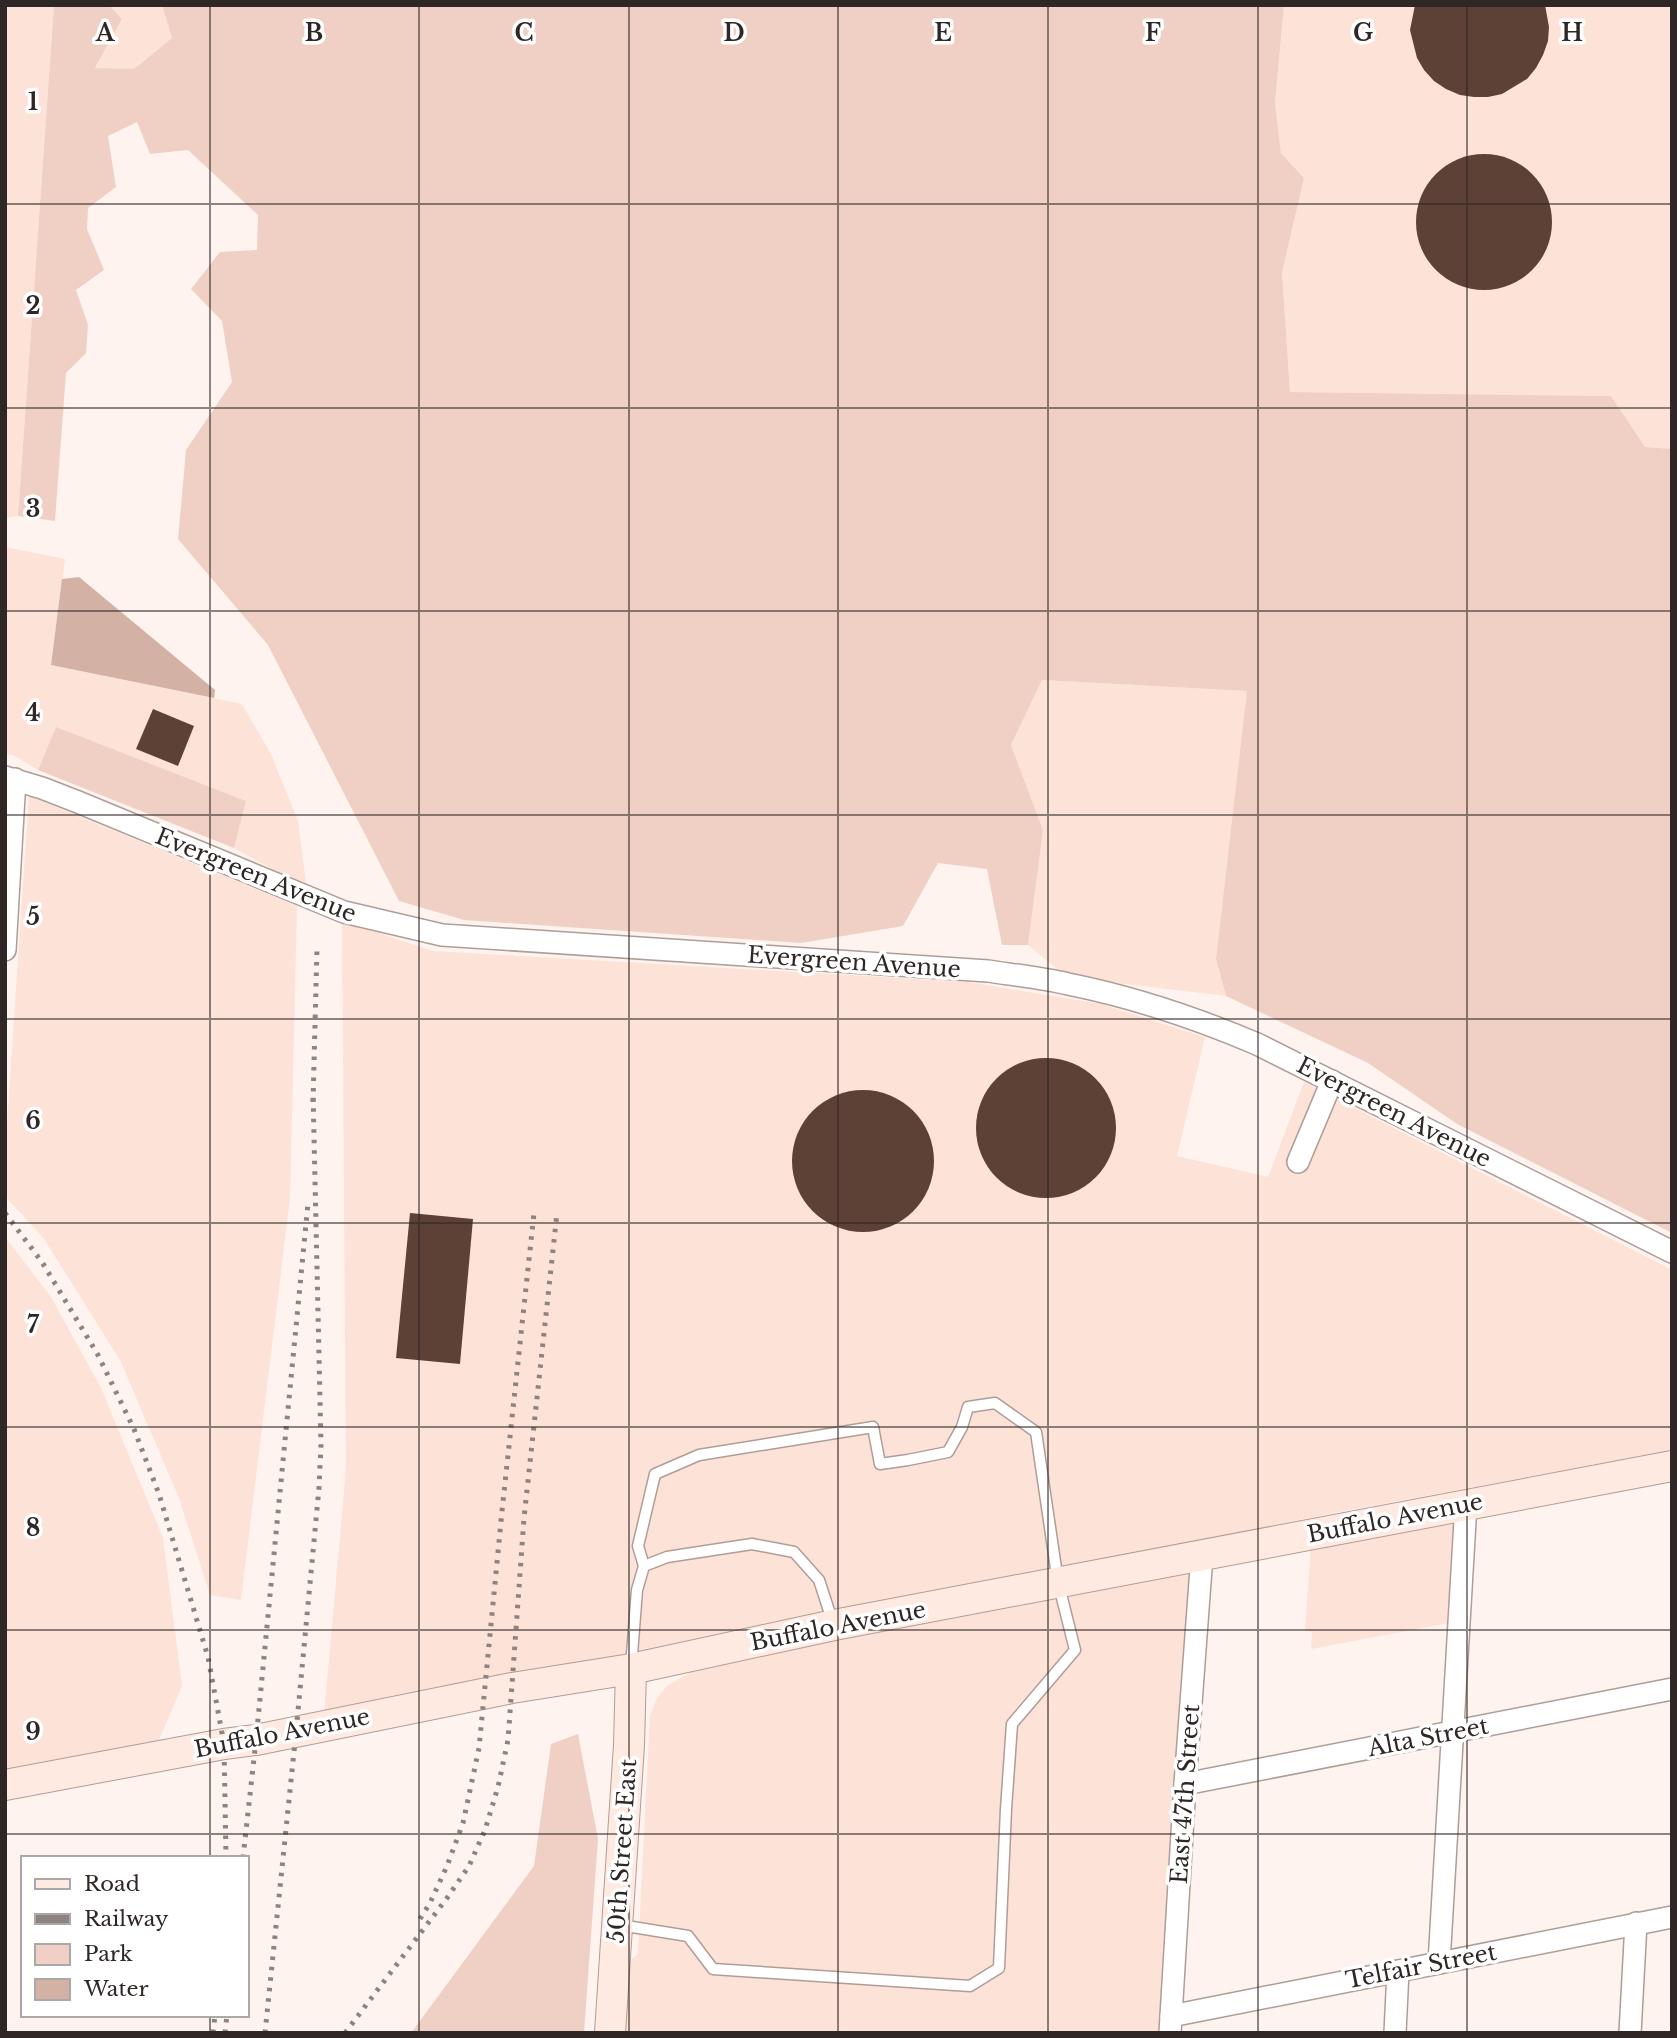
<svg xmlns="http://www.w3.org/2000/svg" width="1677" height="2038" font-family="'Libre Baskerville',serif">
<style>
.built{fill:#fde2d8}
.green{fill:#f0d0c4}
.water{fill:#d3b1a4}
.building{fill:#5d4136}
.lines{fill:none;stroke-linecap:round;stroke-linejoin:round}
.lane-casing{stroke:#af9d97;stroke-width:13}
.street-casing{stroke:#af9d97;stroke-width:24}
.secondary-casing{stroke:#af9d97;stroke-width:32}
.lane{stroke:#fff;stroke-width:10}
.street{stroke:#fff;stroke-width:21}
.secondary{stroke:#ffeae2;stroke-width:30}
.rail{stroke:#8d8481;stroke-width:5;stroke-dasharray:3.5 7;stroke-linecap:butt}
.grid{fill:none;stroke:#2e2725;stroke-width:2;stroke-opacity:0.55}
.labels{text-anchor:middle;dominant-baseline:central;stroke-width:7;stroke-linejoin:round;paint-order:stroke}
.street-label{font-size:23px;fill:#2e2725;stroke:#fff}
.grid-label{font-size:23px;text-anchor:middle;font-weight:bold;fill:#2e2725;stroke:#fff;stroke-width:7;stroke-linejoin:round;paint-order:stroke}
</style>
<rect width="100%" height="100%" fill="#fef3ee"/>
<g class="built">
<polygon points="5,5 54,5 18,516 5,518"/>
<polygon points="109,5 162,5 172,38 134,69 95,69 122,19"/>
<polygon points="1284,5 1672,5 1672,449 1645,447 1611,396 1290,392 1282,273 1304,178 1281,153 1275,103"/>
<polygon points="5,547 65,559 51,665 242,704 271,754 298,821 306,883 285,876 234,848 246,801 56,728 38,770 13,755 5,754"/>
<polygon points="1042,680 1248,691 1216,959 1226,996 1117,983 1061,972 1028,945 1043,830 1011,745"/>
<polygon points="29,796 297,906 290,1198 241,1600 210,1595 179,1498 120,1360 44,1239 5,1196 5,1153"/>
<polygon points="342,921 433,951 968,982 1101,1004 1205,1037 1177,1156 1268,1177 1304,1082 1672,1270 1672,1450 1329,1514 324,1715 346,1469"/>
<polygon points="5,1237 51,1297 101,1388 163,1538 182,1686 156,1747 5,1772"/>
<polygon points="1457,1516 1449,1623 1311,1649 1312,1632 1305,1630 1311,1546"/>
<polygon points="1190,1570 1162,2033 619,2033 623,1967 638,1954 650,1716 657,1698 667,1686 689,1673 731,1656"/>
</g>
<g class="green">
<polygon points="54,5 109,5 122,19 95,68 134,69 172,38 162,5 1284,5 1275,103 1281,153 1304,178 1282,273 1290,392 1611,396 1645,447 1672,449 1672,1233 1457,1124 1368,1063 1226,996 1216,959 1247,691 1042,680 1011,745 1043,830 1028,945 1002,945 987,869 938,863 903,926 801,943 464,920 399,901 268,645 178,539 186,450 232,382 222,321 191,289 220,252 257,250 258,215 188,150 150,154 137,122 108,136 116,187 88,208 87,229 104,270 76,290 88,325 86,353 66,373 55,521 18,516"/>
<polygon points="56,727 246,801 234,848 38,770"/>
<polygon points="578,1734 598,1839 584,2033 411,2033 534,1866 551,1744"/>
</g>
<polygon class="water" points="79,577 215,690 214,698 51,665 62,579"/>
<g class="building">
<polygon points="1415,5 1545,5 1549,27 1548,41 1543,55 1536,68 1527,79 1502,94 1488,97 1474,97 1460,95 1446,89 1434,81 1424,70 1417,58 1410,30"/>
<circle cx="1484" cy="222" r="68"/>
<polygon points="153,709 194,726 178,766 136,749"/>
<circle cx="1046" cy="1128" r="70"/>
<circle cx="863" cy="1161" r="71"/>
<polygon points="410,1213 473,1219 460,1364 396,1358"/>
</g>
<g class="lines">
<defs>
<g id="lane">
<polyline points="631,1667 637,1590 644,1566 667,1557 752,1544 794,1552 819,1580 833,1623"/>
<polyline points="620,1925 688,1936 713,1969 970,1986 999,1968 1006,1809 1012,1724 1075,1650 1058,1582 1036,1432 995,1403 968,1407 962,1427 948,1452 908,1460 880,1464 873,1427 699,1455 655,1474 638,1546 644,1566"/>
</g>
<g id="street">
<path d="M 5,777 L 42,788 L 78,802 L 344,912 L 442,935 L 988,971 C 1015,975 1042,978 1068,984 C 1133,997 1196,1018 1257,1044 L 1672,1252"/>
<polyline points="5,950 15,779"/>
<polyline points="1298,1162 1332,1081"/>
<polyline points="1185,1784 1672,1689"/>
<polyline points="1439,1963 1466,1504"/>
<polyline points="1171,2016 1672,1917"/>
<polyline points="1170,2033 1185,1784 1202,1555"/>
<polyline points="1395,2033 1398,1971"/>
<polyline points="1630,2033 1636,1923"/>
</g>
<g id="secondary">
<polyline points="5,1785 224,1744 256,1740 512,1688 631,1669 834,1625 1672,1466"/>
<polyline points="610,2033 629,1745 631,1669"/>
</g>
</defs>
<use href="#lane" class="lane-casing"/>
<use href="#street" class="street-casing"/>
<use href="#secondary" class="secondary-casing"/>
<use href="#lane" class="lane"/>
<use href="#street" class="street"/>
<use href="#secondary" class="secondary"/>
<g class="rail">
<polyline points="313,1102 317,948"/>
<polyline points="5,1213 42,1262 98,1355 134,1429 159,1494 208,1657 224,1744 226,1858"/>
<polyline points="243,1858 256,1740 308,1203"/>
<polyline points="420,1919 430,1903 447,1866 463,1823 479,1748 502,1511 534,1213"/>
<polyline points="213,2033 215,2015"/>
<polyline points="225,2033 227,2015"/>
<polyline points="265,2033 296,1732 319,1488 321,1445 313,1092"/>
<polyline points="345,2033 447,1898 469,1866 485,1830 498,1787 508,1740 524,1518 557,1213"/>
</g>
</g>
<path class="grid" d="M 210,5 L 210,1858M 419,5 L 419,2033M 629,5 L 629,2033M 838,5 L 838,2033M 1048,5 L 1048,2033M 1258,5 L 1258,2033M 1467,5 L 1467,2033M 5,204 L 1672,204M 5,408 L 1672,408M 5,611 L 1672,611M 5,815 L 1672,815M 5,1019 L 1672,1019M 5,1223 L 1672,1223M 5,1427 L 1672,1427M 5,1630 L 1672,1630M 5,1834 L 1672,1834M 210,2015 L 210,2033"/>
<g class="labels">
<g class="street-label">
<text transform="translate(256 875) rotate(22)">Evergreen Avenue</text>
<text transform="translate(854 962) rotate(4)">Evergreen Avenue</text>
<text transform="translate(1394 1112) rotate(27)">Evergreen Avenue</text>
<text transform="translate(1395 1518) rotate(-11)">Buffalo Avenue</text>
<text transform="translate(838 1626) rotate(-11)">Buffalo Avenue</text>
<text transform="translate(282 1733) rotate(-11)">Buffalo Avenue</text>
<text transform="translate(1428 1737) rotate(-11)">Alta Street</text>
<text transform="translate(1185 1794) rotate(-86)">East 47th Street</text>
<text transform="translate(622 1851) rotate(-86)">50th Street East</text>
<text transform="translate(1421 1966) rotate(-11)">Telfair Street</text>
</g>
</g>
<g class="grid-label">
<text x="105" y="41">A</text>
<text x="314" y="41">B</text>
<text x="524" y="41">C</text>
<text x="734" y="41">D</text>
<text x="943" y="41">E</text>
<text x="1153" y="41">F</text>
<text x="1363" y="41">G</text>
<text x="1572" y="41">H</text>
<text x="33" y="110">1</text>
<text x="33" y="314">2</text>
<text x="33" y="517">3</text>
<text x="33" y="721">4</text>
<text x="33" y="925">5</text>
<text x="33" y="1129">6</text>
<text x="33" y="1333">7</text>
<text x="33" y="1536">8</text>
<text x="33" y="1740">9</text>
</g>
<rect width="1677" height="2038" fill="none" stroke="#2e2725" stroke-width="14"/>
<rect x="21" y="1856" width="228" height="161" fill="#ffffff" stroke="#aba9a8" stroke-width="2"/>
<rect x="35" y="1879" width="35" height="10" fill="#ffeae2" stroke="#aba9a8" stroke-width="2"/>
<text x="84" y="1891" font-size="21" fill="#2e2725">Road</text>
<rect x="35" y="1914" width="35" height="10" fill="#8d8481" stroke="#aba9a8" stroke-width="2"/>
<text x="84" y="1926" font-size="21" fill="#2e2725">Railway</text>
<rect x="35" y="1944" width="35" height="21" fill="#f0d0c4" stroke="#aba9a8" stroke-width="2"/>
<text x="84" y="1961" font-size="21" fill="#2e2725">Park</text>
<rect x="35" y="1979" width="35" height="21" fill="#d3b1a4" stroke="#aba9a8" stroke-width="2"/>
<text x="84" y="1996" font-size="21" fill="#2e2725">Water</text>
</svg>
